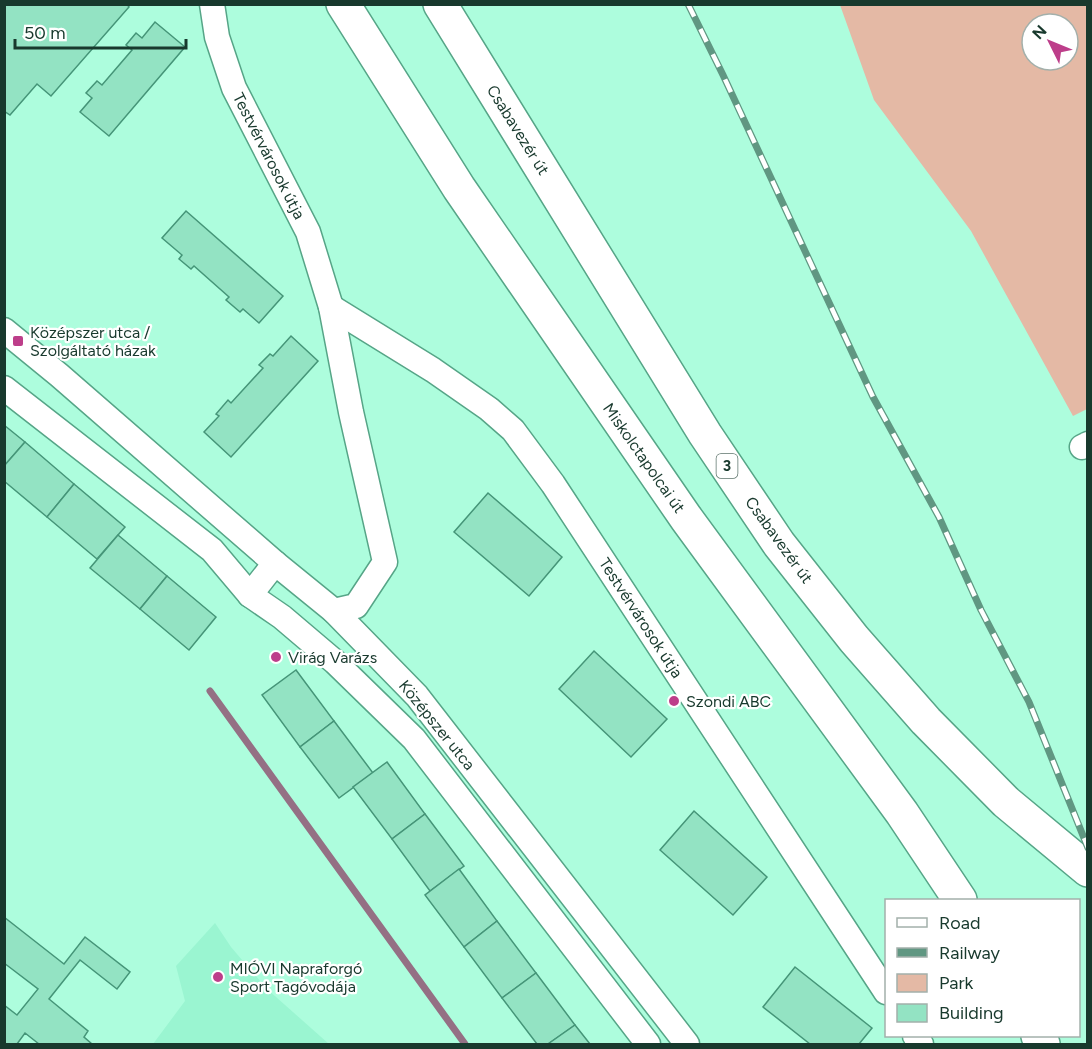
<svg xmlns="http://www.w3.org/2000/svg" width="1092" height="1049" font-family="Figtree,sans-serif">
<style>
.built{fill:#9af5d1}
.green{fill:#e4b9a5;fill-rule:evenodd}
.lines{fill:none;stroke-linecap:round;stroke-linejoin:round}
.stream{stroke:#947084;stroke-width:7}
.building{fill:#93e3c3;stroke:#459578;stroke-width:1.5}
.street-casing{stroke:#56a587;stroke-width:27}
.secondary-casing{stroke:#56a587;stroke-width:36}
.primary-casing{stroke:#56a587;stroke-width:36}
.street{stroke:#fff;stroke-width:24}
.secondary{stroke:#fff;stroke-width:33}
.primary{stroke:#fff;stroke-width:33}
.rail-casing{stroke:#609782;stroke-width:7}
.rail{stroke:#fff;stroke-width:4.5;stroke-dasharray:14;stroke-linecap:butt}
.poi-dot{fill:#bd3e8a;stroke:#fff;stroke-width:2}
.labels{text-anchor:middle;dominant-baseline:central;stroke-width:4.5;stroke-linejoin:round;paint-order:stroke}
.shield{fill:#fff;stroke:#5d746c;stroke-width:1.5}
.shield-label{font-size:15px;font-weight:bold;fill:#18392d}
.street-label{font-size:16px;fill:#18392d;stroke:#fff}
.poi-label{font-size:16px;fill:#18392d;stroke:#fff;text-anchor:start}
</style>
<rect width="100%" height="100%" fill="#adfddd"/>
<polygon class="built" points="215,923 231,947 267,989 329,1044 153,1044 185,1001 176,966"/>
<path class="green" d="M 840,5 L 1087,5 L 1087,409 L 1073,416 L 971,231 L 874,100 ZM 1032,24 L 1068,24 L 1068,60 L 1032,60 Z"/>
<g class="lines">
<polyline class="stream" points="210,691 465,1044"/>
</g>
<g class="building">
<polygon points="4,4 127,4 129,7 51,96 37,84 10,115 4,111"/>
<polygon points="155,22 185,47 109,136 80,112 92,98 86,93 97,81 102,85 132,50 126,45 136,33 142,38"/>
<polygon points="186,211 283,296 259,323 243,309 240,312 226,300 229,297 194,266 191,269 179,259 182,255 162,238"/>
<polygon points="291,336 318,361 231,457 204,432 219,416 216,414 228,400 231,403 263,368 259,365 270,354 273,356"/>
<polygon points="4,425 25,442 4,466"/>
<polygon points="25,442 74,484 47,517 4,481 4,466"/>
<polygon points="74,484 125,527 97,559 47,517"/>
<polygon points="488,493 562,557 529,596 454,532"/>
<polygon points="118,535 167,576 140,609 90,568"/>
<polygon points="167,576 216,617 189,650 140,609"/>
<polygon points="594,651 667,719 631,757 559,689"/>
<polygon points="296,670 334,721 300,747 262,695"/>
<polygon points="334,721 373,773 339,798 300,747"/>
<polygon points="387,762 425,814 392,839 353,787"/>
<polygon points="694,811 767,877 733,915 660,850"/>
<polygon points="425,814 464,866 430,891 392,839"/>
<polygon points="459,869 497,921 464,947 425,895"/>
<polygon points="4,917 64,964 85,937 130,972 117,989 80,960 49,999 88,1031 84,1037 92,1044 39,1044 25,1033 17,1044 4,1044 4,1005 17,1015 38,989 4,963"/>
<polygon points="497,921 536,973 502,998 464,947"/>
<polygon points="795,967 872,1028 859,1044 810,1044 763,1007"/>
<polygon points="536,973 575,1025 548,1044 537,1044 502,998"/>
<polygon points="575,1025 590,1044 548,1044"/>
</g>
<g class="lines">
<defs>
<g id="street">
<polyline points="212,4 217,37 234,88 308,232 331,307 351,412 385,562 356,606 334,611"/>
<polyline points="331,307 433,370 489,409 513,430 553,484 886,992"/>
<polyline points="4,330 59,375 275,563 334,611 417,696 687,1044"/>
<polyline points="4,388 212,550 250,595 282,617 335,662 414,739 648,1044"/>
<polyline points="1082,447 1088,444"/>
<polyline points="250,595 275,563"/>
<polyline points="915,1036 921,1044"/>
</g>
<g id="secondary">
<polyline points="343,4 459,188 686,518 902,813 960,900"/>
<polyline points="1038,1036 1043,1044"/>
</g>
<polyline id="primary" points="440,4 705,434 779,544 854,639 926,721 1006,802 1088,870"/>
</defs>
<use href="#street" class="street-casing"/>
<use href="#secondary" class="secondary-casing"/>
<use href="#primary" class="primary-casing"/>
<use href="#street" class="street"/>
<use href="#secondary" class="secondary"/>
<use href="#primary" class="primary"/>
<defs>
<polyline id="rail" points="688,4 723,75 873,397 939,517 981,610 1029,702 1088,848"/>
</defs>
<use href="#rail" class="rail-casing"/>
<use href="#rail" class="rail"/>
</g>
<g class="poi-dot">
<rect x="12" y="335" width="12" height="12" rx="3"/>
<circle cx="276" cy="657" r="6"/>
<circle cx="674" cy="701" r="6"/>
<circle cx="218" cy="977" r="6"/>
</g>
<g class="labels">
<rect class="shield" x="716.5" y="454" width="21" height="24" rx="4.5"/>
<g class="shield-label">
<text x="727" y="466">3</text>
</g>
<g class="street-label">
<text transform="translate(518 130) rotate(58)">Csabavezér út</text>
<text transform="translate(269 156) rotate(63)">Testvérvárosok útja</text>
<text transform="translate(644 458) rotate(55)">Miskolctapolcai út</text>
<text transform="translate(779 540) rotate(54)">Csabavezér út</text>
<text transform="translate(641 618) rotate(57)">Testvérvárosok útja</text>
<text transform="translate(437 725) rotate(51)">Középszer utca</text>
</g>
<g class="poi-label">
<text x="30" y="332">Középszer utca /<tspan x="30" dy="18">Szolgáltató házak</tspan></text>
<text x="288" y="657">Virág Varázs</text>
<text x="686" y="701">Szondi ABC</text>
<text x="230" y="968">MIÓVI Napraforgó<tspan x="230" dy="18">Sport Tagóvodája</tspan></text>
</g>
</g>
<rect width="1092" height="1049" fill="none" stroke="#18392d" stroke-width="12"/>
<rect x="885" y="899" width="195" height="138" fill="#ffffff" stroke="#a3b0ab" stroke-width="1.5"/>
<rect x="897" y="918" width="30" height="9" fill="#ffffff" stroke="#a3b0ab" stroke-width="1.5"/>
<text x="939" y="929" font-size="18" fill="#18392d">Road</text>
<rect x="897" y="948" width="30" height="9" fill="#609782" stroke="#a3b0ab" stroke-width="1.5"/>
<text x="939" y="959" font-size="18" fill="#18392d">Railway</text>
<rect x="897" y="974" width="30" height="18" fill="#e4b9a5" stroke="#a3b0ab" stroke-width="1.5"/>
<text x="939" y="989" font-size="18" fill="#18392d">Park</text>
<rect x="897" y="1004" width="30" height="18" fill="#93e3c3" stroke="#a3b0ab" stroke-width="1.5"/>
<text x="939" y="1019" font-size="18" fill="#18392d">Building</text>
<g transform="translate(1050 42) rotate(313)"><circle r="28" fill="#ffffff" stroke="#a3b0ab" stroke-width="1.5"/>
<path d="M0-4.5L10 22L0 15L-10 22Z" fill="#bd3e8a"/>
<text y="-9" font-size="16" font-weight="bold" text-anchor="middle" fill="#18392d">N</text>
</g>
<path d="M15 39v9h171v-9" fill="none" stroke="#18392d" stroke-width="3"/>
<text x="24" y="39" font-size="18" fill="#18392d" stroke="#ffffff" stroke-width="4.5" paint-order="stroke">50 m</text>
</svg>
